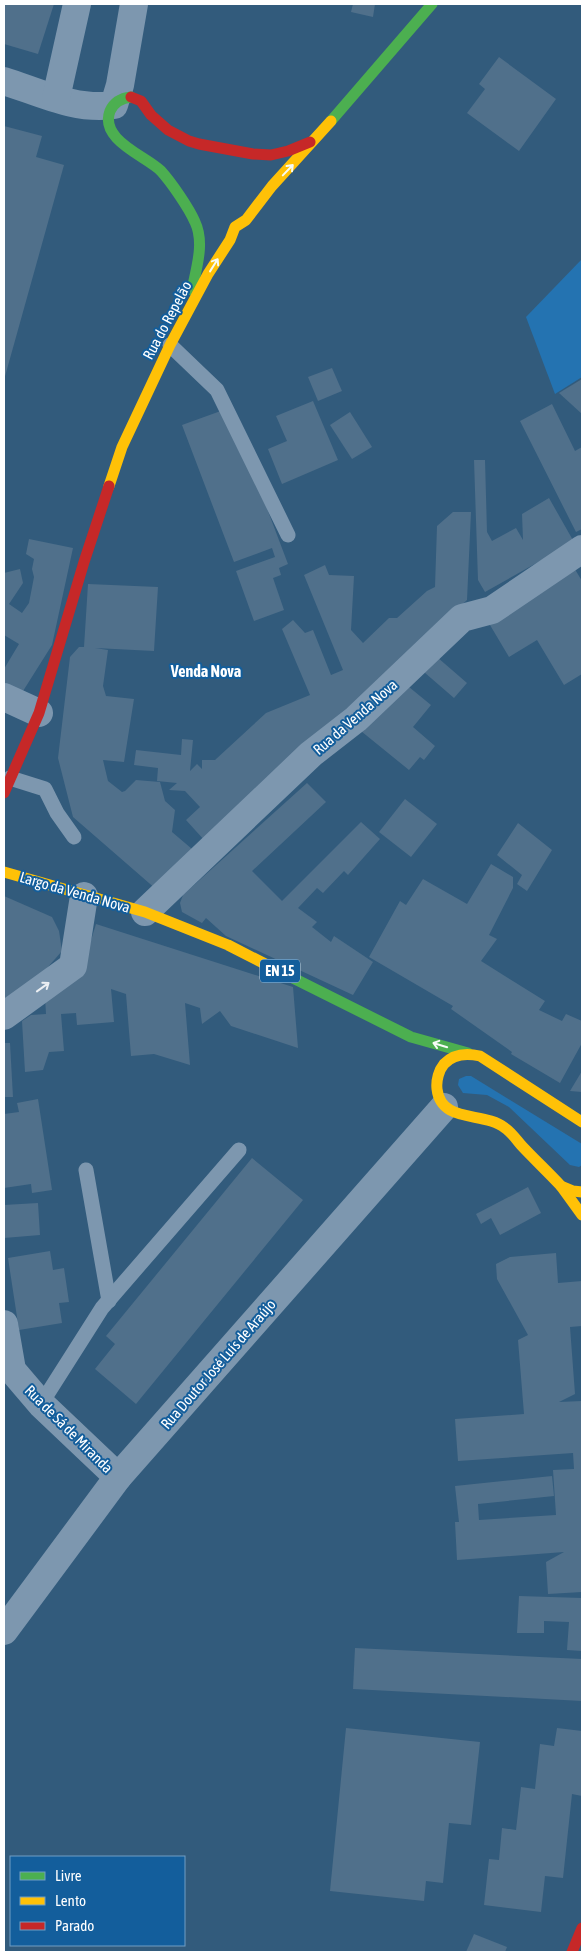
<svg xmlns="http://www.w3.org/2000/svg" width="586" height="1956" font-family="'Asap Condensed',sans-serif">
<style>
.green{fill:#2473b1}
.building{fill:#50708b}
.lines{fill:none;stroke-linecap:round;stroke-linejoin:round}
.lane{stroke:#7d97af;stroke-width:15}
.street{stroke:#7d97af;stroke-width:28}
.fast{stroke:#4caf50;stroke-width:11}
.slow{stroke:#ffc107;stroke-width:11}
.jam{stroke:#c62828;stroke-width:11}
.oneway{stroke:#f6fbf6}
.oneway2{stroke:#eceff3}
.labels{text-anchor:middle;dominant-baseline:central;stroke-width:4;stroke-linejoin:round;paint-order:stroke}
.shield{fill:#135e9c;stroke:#b8cfe1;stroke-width:1}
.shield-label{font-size:14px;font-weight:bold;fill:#fff}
.street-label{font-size:15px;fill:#fff;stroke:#135e9c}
.neighbourhood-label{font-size:16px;font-weight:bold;fill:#fff;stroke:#135e9c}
</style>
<rect width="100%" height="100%" fill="#325b7c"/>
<g class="green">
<polygon points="582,259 582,377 555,394 526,317"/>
<polygon points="466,1076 471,1076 582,1144 582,1165 579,1167 570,1165 509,1107 487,1095 463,1093 458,1085 459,1079"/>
</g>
<g class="building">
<polygon points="4,4 54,4 38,54 4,44"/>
<polygon points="353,4 375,4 373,17 351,12"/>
<polygon points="499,57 556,99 519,151 467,113 485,89 479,84"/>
<polygon points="4,126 42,136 36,157 64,165 4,380"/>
<polygon points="332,368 342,391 318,401 308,377"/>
<polygon points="582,379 582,414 559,393"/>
<polygon points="313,401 338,460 282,484 268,449 287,441 276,416"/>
<polygon points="552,404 575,451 582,447 582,529 576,532 520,421"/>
<polygon points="229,408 288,564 279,568 281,575 273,578 284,610 254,621 236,571 275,557 272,548 234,562 182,425"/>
<polygon points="350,412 372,447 352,459 330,425"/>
<polygon points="474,460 485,460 487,532 492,541 516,528 523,540 522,514 549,498 574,542 485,592 478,580"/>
<polygon points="453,512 471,512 467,600 205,841 186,820 200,807 185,791 169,790 177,783 157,781 158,768 134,765 136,750 181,755 182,739 193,740 190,771 197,764 202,769 202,760 215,760 266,713 310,695 282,629 293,620 305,633 313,630 331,675 343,670 304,575 325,565 329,575 354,576 351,630 363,643 389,618 397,618 427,591 435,587 437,526"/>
<polygon points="29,539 73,548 52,645 18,699 4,696 4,669 19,644 4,635 4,573 20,569 23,583 9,604 22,613 29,603 34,577 32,569 34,559 26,554"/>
<polygon points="573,566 582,581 582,674 564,685 537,640 509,657 487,620"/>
<polygon points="88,584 158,587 154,651 95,648 108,650 103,686 106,696 134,699 124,762 103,760 108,781 122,792 125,791 136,780 160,782 165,801 175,810 172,832 192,849 157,890 73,817 58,758 70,657 79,647 84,647"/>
<polygon points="430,651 467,683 454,698 417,666"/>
<polygon points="398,678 431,705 413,727 435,746 424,760 420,757 409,770 356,727"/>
<polygon points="307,783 326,802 252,871 282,901 361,822 380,839 348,875 344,871 323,893 317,888 298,908 317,922 312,927 331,942 334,936 373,962 353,995 226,936 206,918 202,923 182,912 180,903 183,895"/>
<polygon points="405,799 437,824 411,857 379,832"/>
<polygon points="518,823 552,850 527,891 517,884 522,875 497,855"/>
<polygon points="491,864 513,877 513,888 489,935 497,939 481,961 545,1001 539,1010 562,1021 566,1014 582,1021 582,1043 560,1083 511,1054 512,1052 451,1009 453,1006 369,957 400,901 406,905 423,879 467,904"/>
<polygon points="4,896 52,917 59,931 62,951 26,992 4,1003"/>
<polygon points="96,924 293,987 298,1048 231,1026 220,1011 202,1024 200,1008 185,1003 190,1065 154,1054 131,1056 126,994 111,989 114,1022 77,1025 76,1013 61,1014 64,1051 49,1052 43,1070 25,1072 22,1021 31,1015 46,1014 45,997 84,963"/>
<polygon points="4,1043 10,1043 13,1097 4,1097"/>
<polygon points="582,1071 582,1092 570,1091"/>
<polygon points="38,1099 52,1190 32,1193 31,1184 4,1188 4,1114 19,1112 17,1103"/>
<polygon points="252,1158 303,1200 136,1404 95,1369 115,1344 106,1336"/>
<polygon points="528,1187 541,1213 500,1235 491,1218 481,1224 476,1214"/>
<polygon points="38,1203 40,1235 4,1238 4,1205"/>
<polygon points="50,1251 53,1270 64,1268 69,1302 59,1303 62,1323 19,1330 8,1258"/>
<polygon points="556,1253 558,1283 582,1281 582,1326 570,1327 575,1394 559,1402 582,1401 582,1592 548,1594 546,1562 564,1552 457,1560 455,1522 459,1522 455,1486 552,1476 554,1496 478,1504 479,1520 556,1515 553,1470 574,1469 573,1453 458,1461 455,1419 524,1414 518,1340 528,1335 497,1279 496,1264 510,1257"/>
<polygon points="519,1596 582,1598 582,1651 567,1650 569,1622 544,1621 544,1633 517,1633"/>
<polygon points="355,1648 582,1659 582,1701 353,1689"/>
<polygon points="346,1728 480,1742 471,1825 449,1823 443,1883 426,1881 424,1901 330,1891"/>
<polygon points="557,1728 582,1731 582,1796 572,1794 563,1878 545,1876 541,1912 484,1905 489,1859 499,1860 502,1828 516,1830 521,1787 535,1789 540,1744 554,1746"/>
<polygon points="474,1934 507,1947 505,1952 466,1952"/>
</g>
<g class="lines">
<g class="lane">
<polyline points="170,345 217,390 288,535"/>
<polyline points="10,778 45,789 57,813 74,837"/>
<polyline points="86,1170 109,1301"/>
<polyline points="41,1404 102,1308 239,1150"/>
</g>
<g class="street">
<path d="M 4,81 C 39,92 76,111 114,105 L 120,85 L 134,4"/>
<polyline points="56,98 77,4"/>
<polyline points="4,697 39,713"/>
<polyline points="145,912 311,754 356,719 462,618 492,610 582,549"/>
<polyline points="4,1016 73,966 84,896"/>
<polyline points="4,1324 12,1370 41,1404 118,1477"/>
<polyline points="4,1631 118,1477 444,1107"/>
</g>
<g class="fast">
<path d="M 131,97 C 122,98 114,102 110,111 C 99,140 146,156 161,171 C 171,182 189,208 195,222 C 205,243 196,269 192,290"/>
<polyline points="331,121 432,4"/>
<polyline points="271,967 411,1037 468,1053"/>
</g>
<g class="slow">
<polyline points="109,486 122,447 170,345 208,274 230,240 235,227 246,220 272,186 331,121"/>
<polyline points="4,872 145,912 228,945 271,967"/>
<path d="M 582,1122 L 480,1056 C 467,1053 454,1053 444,1064 C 439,1070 436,1080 437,1089 C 441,1124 484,1111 505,1128 C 511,1132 516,1139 521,1145 C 534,1159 548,1172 561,1186 L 573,1191 L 582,1192"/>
<polyline points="561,1186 582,1215"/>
</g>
<g class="jam">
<polyline points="131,97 141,101 151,115 168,130 189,141 199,144 253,154 271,155 288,151 310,142"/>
<polyline points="4,793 39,713 84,562 109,486"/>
<polyline points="572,1952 582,1928"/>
</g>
</g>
<defs><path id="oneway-shaft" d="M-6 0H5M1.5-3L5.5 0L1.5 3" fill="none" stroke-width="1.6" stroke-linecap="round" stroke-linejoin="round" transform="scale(1.25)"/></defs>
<g class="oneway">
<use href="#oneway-shaft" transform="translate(288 170) rotate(-46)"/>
<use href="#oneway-shaft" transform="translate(214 265) rotate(-58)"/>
<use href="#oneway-shaft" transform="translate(440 1045) rotate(-163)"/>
</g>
<use class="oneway2" href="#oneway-shaft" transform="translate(43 987) rotate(-36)"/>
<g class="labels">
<rect class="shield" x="260" y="959.5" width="40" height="23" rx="4"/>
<g class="shield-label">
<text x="280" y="971">EN 15</text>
</g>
<g class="street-label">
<text transform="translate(167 320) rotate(-62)">Rua do Repelão</text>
<text transform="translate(355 717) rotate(-41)">Rua da Venda Nova</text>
<text transform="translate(75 892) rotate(16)">Largo da Venda Nova</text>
<text transform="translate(218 1364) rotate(-49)">Rua Doutor José Luís de Araújo</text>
<text transform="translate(69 1429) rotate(45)">Rua de Sá de Miranda</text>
</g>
<g class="neighbourhood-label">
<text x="206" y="671">Venda Nova</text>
</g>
</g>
<rect width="586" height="1956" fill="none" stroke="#ffffff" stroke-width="10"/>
<rect x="10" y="1856" width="175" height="90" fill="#135e9c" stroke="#719ec4"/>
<rect x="20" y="1872" width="25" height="8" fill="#4caf50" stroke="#719ec4"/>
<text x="55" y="1881" font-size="15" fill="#ffffff">Livre</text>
<rect x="20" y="1897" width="25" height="8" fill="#ffc107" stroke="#719ec4"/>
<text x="55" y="1906" font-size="15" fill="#ffffff">Lento</text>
<rect x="20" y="1922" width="25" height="8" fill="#c62828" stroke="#719ec4"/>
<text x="55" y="1931" font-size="15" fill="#ffffff">Parado</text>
</svg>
